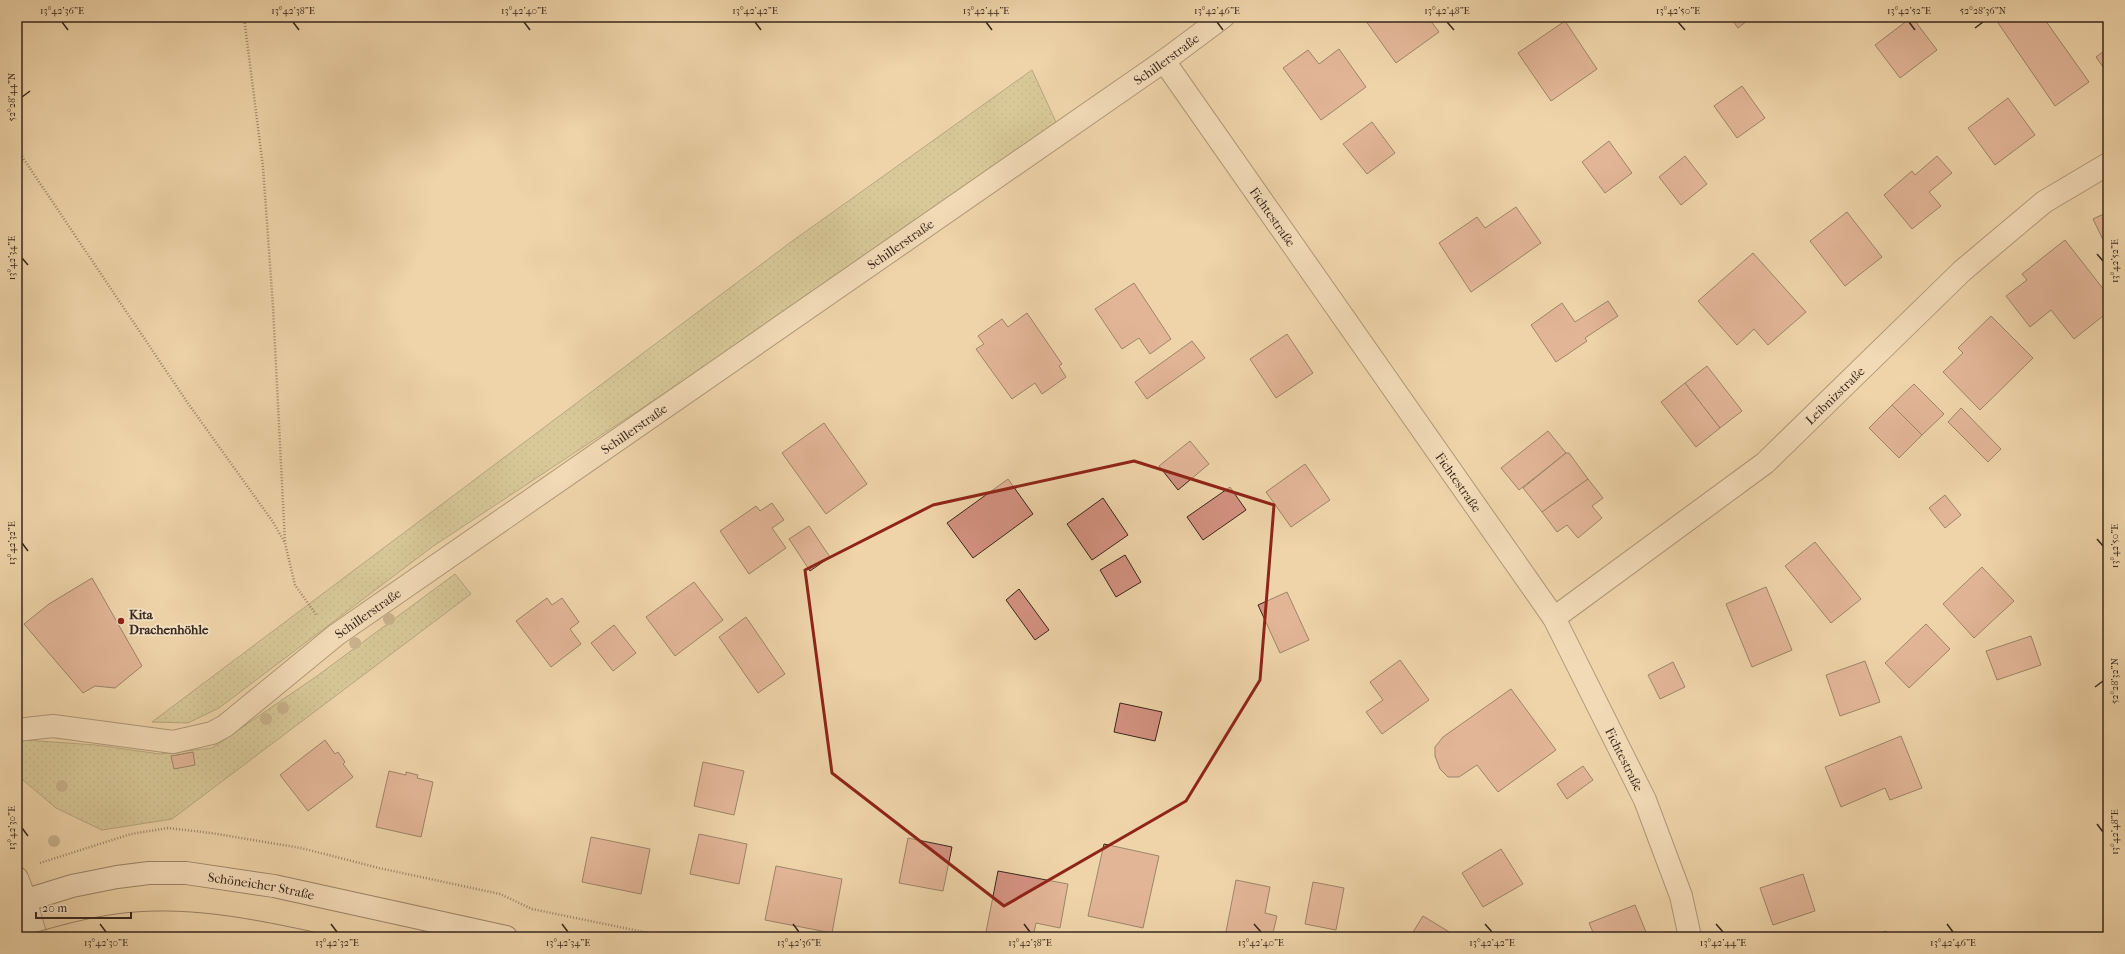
<svg xmlns="http://www.w3.org/2000/svg" width="2125" height="954" font-family="'IM FELL French Canon',serif">
<style>
.grass{fill:url(#grass-dots);stroke:#7a7251}
.building{fill:#d39180;stroke:#37271d}
.lines{fill:none;stroke-linecap:round;stroke-linejoin:round}
.minor-casing{stroke:#655240;stroke-width:24}
.secondary-casing{stroke:#37271d;stroke-width:24}
.path{stroke:#37271d;stroke-width:2.5;stroke-dasharray:1 2;stroke-linecap:butt}
.minor{stroke:#f5e3c7;stroke-width:22}
.secondary{stroke:#f5e3c7;stroke-width:22}
.tram{stroke:#37271d;stroke-width:1}
.tree{fill:#9c896a}
.marked{fill:none;stroke:#8f2418;stroke-width:3;stroke-linejoin:round}
.ticks{fill:none;stroke:#37271d;stroke-width:1.5}
.poi-dot{fill:#8f2418;stroke:#f5e3c7;stroke-width:1.5}
.labels{text-anchor:middle;dominant-baseline:central;stroke-width:3.5;stroke-linejoin:round;paint-order:stroke}
.street-label{font-size:13px;fill:#37271d;stroke:#f5e3c7}
.poi-label{font-size:13px;font-weight:bold;fill:#37271d;stroke:#f5e3c7;text-anchor:start}
.neatline{fill:none;stroke:#37271d;stroke-width:1.5}
.ticks-label{font-size:10px;text-anchor:middle;fill:#37271d}
</style>
<defs>
<pattern id="grass-dots" width="8" height="8" patternUnits="userSpaceOnUse"><rect width="8" height="8" fill="#bebc85"/><path d="M2 2h.1M6 6h.1" fill="none" stroke="#9b996c" stroke-width="1.8" stroke-linecap="round"/></pattern>
</defs>
<rect width="100%" height="100%" fill="#efd4a9"/>
<filter id="stains"><feTurbulence type="fractalNoise" baseFrequency=".005" numOctaves="4"/><feColorMatrix values="0 0 0 0 .2 0 0 0 0 .09 0 0 0 0 .02 0 0 0 .5 -.17"/></filter>
<radialGradient id="worn" r=".72"><stop offset=".6" stop-color="#630" stop-opacity="0"/><stop offset="1" stop-color="#630" stop-opacity=".3"/></radialGradient>
<g class="grass">
<polygon points="1032,70 1056,122 831,283 432,547 219,708 188,723 152,722 791,242"/>
<polygon points="455,574 471,594 172,819 102,830 56,808 17,775 17,743 24,740 96,745 160,754 212,748 317,676"/>
</g>
<g class="building">
<polygon points="1363,17 1428,17 1439,32 1396,63"/>
<polygon points="1730,17 1752,17 1738,28"/>
<polygon points="1912,17 1937,50 1900,78 1875,45"/>
<polygon points="1994,17 2043,17 2089,82 2055,106"/>
<polygon points="1565,21 1597,69 1551,101 1518,53"/>
<polygon points="2108,48 2108,74 2096,57"/>
<polygon points="1339,49 1366,87 1321,120 1283,68 1308,50 1319,64"/>
<polygon points="1742,86 1765,118 1737,138 1714,106"/>
<polygon points="2008,98 2035,135 1995,165 1968,128"/>
<polygon points="1372,122 1395,153 1367,174 1343,144"/>
<polygon points="1609,141 1632,173 1605,193 1582,162"/>
<polygon points="1685,156 1707,184 1681,205 1659,177"/>
<polygon points="1937,156 1952,173 1929,192 1941,206 1912,229 1884,195 1912,171 1915,175"/>
<polygon points="1516,207 1541,243 1471,292 1439,243 1477,217 1485,228"/>
<polygon points="1847,212 1882,257 1845,286 1810,241"/>
<polygon points="2108,212 2108,250 2093,219"/>
<polygon points="2065,240 2108,295 2108,312 2074,339 2051,310 2030,327 2006,296 2027,280 2022,274"/>
<polygon points="1753,253 1806,312 1768,345 1754,329 1737,345 1698,301"/>
<polygon points="1134,283 1171,339 1150,354 1139,338 1122,349 1095,309"/>
<polygon points="1608,301 1618,316 1585,338 1587,341 1556,362 1531,325 1562,303 1575,322"/>
<polygon points="1027,313 1062,364 1059,366 1066,377 1042,394 1035,383 1012,399 976,349 984,344 978,336 1002,319 1008,327"/>
<polygon points="1991,316 2033,358 1980,410 1943,372 1963,353 1958,348"/>
<polygon points="1287,334 1313,373 1276,398 1250,359"/>
<polygon points="1192,341 1205,358 1147,399 1135,382"/>
<polygon points="1707,366 1742,411 1720,428 1685,383"/>
<polygon points="1685,383 1720,428 1696,447 1661,402"/>
<polygon points="1914,384 1944,414 1922,435 1892,405"/>
<polygon points="1892,405 1922,435 1899,458 1869,428"/>
<polygon points="1961,408 2001,449 1988,462 1948,422"/>
<polygon points="824,423 867,484 826,514 782,453"/>
<polygon points="1548,431 1566,453 1519,490 1501,468"/>
<polygon points="1190,441 1209,464 1178,490 1159,466"/>
<polygon points="1566,453 1569,453 1588,479 1542,512 1523,488"/>
<polygon points="1305,464 1330,500 1291,527 1266,492"/>
<polygon points="1008,479 1033,514 973,558 947,523"/>
<polygon points="1588,479 1603,498 1592,506 1602,518 1578,538 1567,525 1557,532 1542,512"/>
<polygon points="1230,487 1246,510 1203,540 1187,517"/>
<polygon points="1945,495 1961,515 1945,528 1929,508"/>
<polygon points="1103,498 1128,535 1092,560 1067,524"/>
<polygon points="772,503 784,520 772,528 786,548 749,574 720,531 756,506 760,511"/>
<polygon points="809,526 830,557 810,571 789,539"/>
<polygon points="1815,542 1861,599 1831,623 1785,566"/>
<polygon points="1125,555 1141,582 1116,597 1100,570"/>
<polygon points="1982,567 2014,601 1974,638 1943,604"/>
<polygon points="92,578 142,666 115,688 95,686 83,693 24,624 49,604"/>
<polygon points="694,582 723,620 675,656 646,617"/>
<polygon points="1766,587 1792,650 1752,667 1726,604"/>
<polygon points="1019,589 1049,630 1035,640 1006,600"/>
<polygon points="1287,592 1309,640 1280,653 1258,605"/>
<polygon points="547,598 552,605 562,598 579,622 570,629 581,644 551,667 516,621"/>
<polygon points="746,617 785,674 758,693 719,637"/>
<polygon points="1926,624 1950,649 1909,688 1885,663"/>
<polygon points="614,625 636,653 613,671 591,643"/>
<polygon points="2031,636 2041,665 1997,680 1986,651"/>
<polygon points="1400,660 1429,700 1382,734 1366,712 1383,700 1370,682"/>
<polygon points="1865,661 1880,702 1840,716 1826,675"/>
<polygon points="1673,662 1685,687 1660,699 1648,675"/>
<polygon points="1511,689 1556,750 1498,792 1477,765 1459,777 1448,777 1440,769 1435,756 1435,747 1443,737"/>
<polygon points="1120,703 1162,712 1155,741 1114,732"/>
<polygon points="1901,736 1922,788 1890,800 1885,788 1841,807 1825,767"/>
<polygon points="325,740 335,754 338,752 345,762 343,764 353,777 308,811 280,775"/>
<polygon points="193,752 195,765 174,769 171,756"/>
<polygon points="703,762 744,771 734,815 694,806"/>
<polygon points="1583,766 1593,780 1567,799 1557,784"/>
<polygon points="389,771 406,775 406,772 418,775 417,778 433,782 421,837 376,827"/>
<polygon points="699,834 747,844 739,884 690,874"/>
<polygon points="591,837 650,849 641,894 582,882"/>
<polygon points="908,838 952,847 943,891 899,883"/>
<polygon points="1104,844 1159,856 1143,928 1088,916"/>
<polygon points="1501,849 1523,884 1483,907 1462,873"/>
<polygon points="776,866 842,879 832,933 765,920"/>
<polygon points="998,871 1068,884 1060,928 1036,923 1033,937 985,937"/>
<polygon points="1803,874 1815,911 1773,925 1760,888"/>
<polygon points="1236,880 1270,887 1265,913 1277,916 1272,937 1225,937"/>
<polygon points="1313,882 1344,888 1336,930 1305,924"/>
<polygon points="1635,905 1648,937 1595,937 1589,923"/>
<polygon points="1423,916 1451,933 1449,937 1410,937"/>
<polygon points="1886,931 1888,937 1871,937"/>
</g>
<g class="lines">
<defs>
<g id="minor">
<path id="s1" d="M 1164,61 L 1554,618 L 1645,800 L 1681,896 L 1690,937"/>
<path id="s2" d="M 1554,618 L 1765,463 L 1962,271 L 2044,202 L 2108,164"/>
<path id="s3" d="M 17,730 L 53,726 L 173,742 L 212,733 L 225,726 L 336,635 L 1164,61 L 1223,17"/>
<polyline points="17,878 25,899 36,937"/>
</g>
<g id="secondary">
<path id="s4" d="M 17,903 L 72,886 L 117,877 L 149,873 L 186,873 L 274,886 L 506,937"/>
</g>
</defs>
<use href="#minor" class="minor-casing"/>
<use href="#secondary" class="secondary-casing"/>
<g class="path">
<polyline points="244,17 263,167 273,307 285,542"/>
<polyline points="17,149 187,402 273,522 285,543 295,585 317,616"/>
<polyline points="40,863 131,834 168,828 211,833 301,848 379,868 500,894 532,909 668,937"/>
</g>
<use href="#minor" class="minor"/>
<use href="#secondary" class="secondary"/>
<path class="tram" d="M 20,937 C 54,927 88,917 124,913 C 196,905 267,922 337,937"/>
</g>
<g class="tree">
<circle cx="389" cy="619" r="6"/>
<circle cx="355" cy="643" r="6"/>
<circle cx="283" cy="708" r="6"/>
<circle cx="266" cy="719" r="6"/>
<circle cx="62" cy="786" r="6"/>
<circle cx="54" cy="841" r="6"/>
</g>
<path d="M0 0H2125V954H0ZM 1134,461 L 1274,505 L 1260,680 L 1186,801 L 1004,906 L 832,773 L 805,570 L 933,505 Z" fill="#efd4a9" fill-opacity=".55" fill-rule="evenodd"/>
<path class="marked" d="M 1134,461 L 1274,505 L 1260,680 L 1186,801 L 1004,906 L 832,773 L 805,570 L 933,505 Z"/>
<path class="ticks" d="M 62,22 L 68,30M 293,22 L 299,30M 524,22 L 530,30M 755,22 L 761,30M 986,22 L 992,30M 1217,22 L 1223,30M 1447,22 L 1454,30M 1678,22 L 1685,30M 1909,22 L 1915,30M 1975,28 L 1983,22M 22,97 L 30,91M 2097,254 L 2103,261M 22,258 L 28,265M 2097,539 L 2103,546M 22,543 L 28,551M 2095,687 L 2103,681M 2097,824 L 2103,832M 22,828 L 28,836M 100,924 L 106,932M 331,924 L 337,932M 562,924 L 568,932M 793,924 L 799,932M 1024,924 L 1030,932M 1254,924 L 1261,932M 1485,924 L 1492,932M 1716,924 L 1723,932M 1947,924 L 1953,932"/>
<circle class="poi-dot" cx="121" cy="621" r="4"/>
<g class="labels">
<g class="street-label">
<text stroke="none"><textPath href="#s3" startOffset="1366">Schillerstraße</textPath></text>
<text stroke="none"><textPath href="#s1" startOffset="190">Fichtestraße</textPath></text>
<text stroke="none"><textPath href="#s3" startOffset="1042">Schillerstraße</textPath></text>
<text stroke="none"><textPath href="#s2" startOffset="359">Leibnizstraße</textPath></text>
<text stroke="none"><textPath href="#s3" startOffset="718">Schillerstraße</textPath></text>
<text stroke="none"><textPath href="#s1" startOffset="514">Fichtestraße</textPath></text>
<text stroke="none"><textPath href="#s3" startOffset="394">Schillerstraße</textPath></text>
<text stroke="none"><textPath href="#s1" startOffset="838">Fichtestraße</textPath></text>
<text stroke="none"><textPath href="#s4" startOffset="249">Schöneicher Straße</textPath></text>
</g>
<g class="poi-label">
<text x="129" y="614">Kita<tspan x="129" dy="15">Drachenhöhle</tspan></text>
</g>
</g>
<rect width="2125" height="954" fill="none" stroke="#efd4a9" stroke-width="44"/>
<path d="M36 912v6h95v-6" fill="none" stroke="#37271d" stroke-width="2"/>
<text x="42" y="912" font-size="12" fill="#37271d" stroke="#f5e3c7" stroke-width="3" paint-order="stroke">20 m</text>
<rect x="22" y="22" width="2081" height="910" class="neatline"/>
<g class="ticks-label">
<text x="62" y="14">13°42'36"E</text>
<text x="293" y="14">13°42'38"E</text>
<text x="524" y="14">13°42'40"E</text>
<text x="755" y="14">13°42'42"E</text>
<text x="986" y="14">13°42'44"E</text>
<text x="1217" y="14">13°42'46"E</text>
<text x="1447" y="14">13°42'48"E</text>
<text x="1678" y="14">13°42'50"E</text>
<text x="1909" y="14">13°42'52"E</text>
<text x="1983" y="14">52°28'36"N</text>
<text transform="translate(11 97) rotate(-90)" y="4">52°28'44"N</text>
<text transform="translate(11 258) rotate(-90)" y="4">13°42'34"E</text>
<text transform="translate(2114 261) rotate(-90)" y="4">13°42'52"E</text>
<text transform="translate(11 543) rotate(-90)" y="4">13°42'32"E</text>
<text transform="translate(2114 546) rotate(-90)" y="4">13°42'50"E</text>
<text transform="translate(2114 681) rotate(-90)" y="4">52°28'32"N</text>
<text transform="translate(11 828) rotate(-90)" y="4">13°42'30"E</text>
<text transform="translate(2114 832) rotate(-90)" y="4">13°42'48"E</text>
<text x="106" y="946">13°42'30"E</text>
<text x="337" y="946">13°42'32"E</text>
<text x="568" y="946">13°42'34"E</text>
<text x="799" y="946">13°42'36"E</text>
<text x="1030" y="946">13°42'38"E</text>
<text x="1261" y="946">13°42'40"E</text>
<text x="1492" y="946">13°42'42"E</text>
<text x="1723" y="946">13°42'44"E</text>
<text x="1953" y="946">13°42'46"E</text>
</g>
<rect width="100%" height="100%" filter="url(#stains)"/>
<rect width="100%" height="100%" fill="url(#worn)"/>
</svg>
